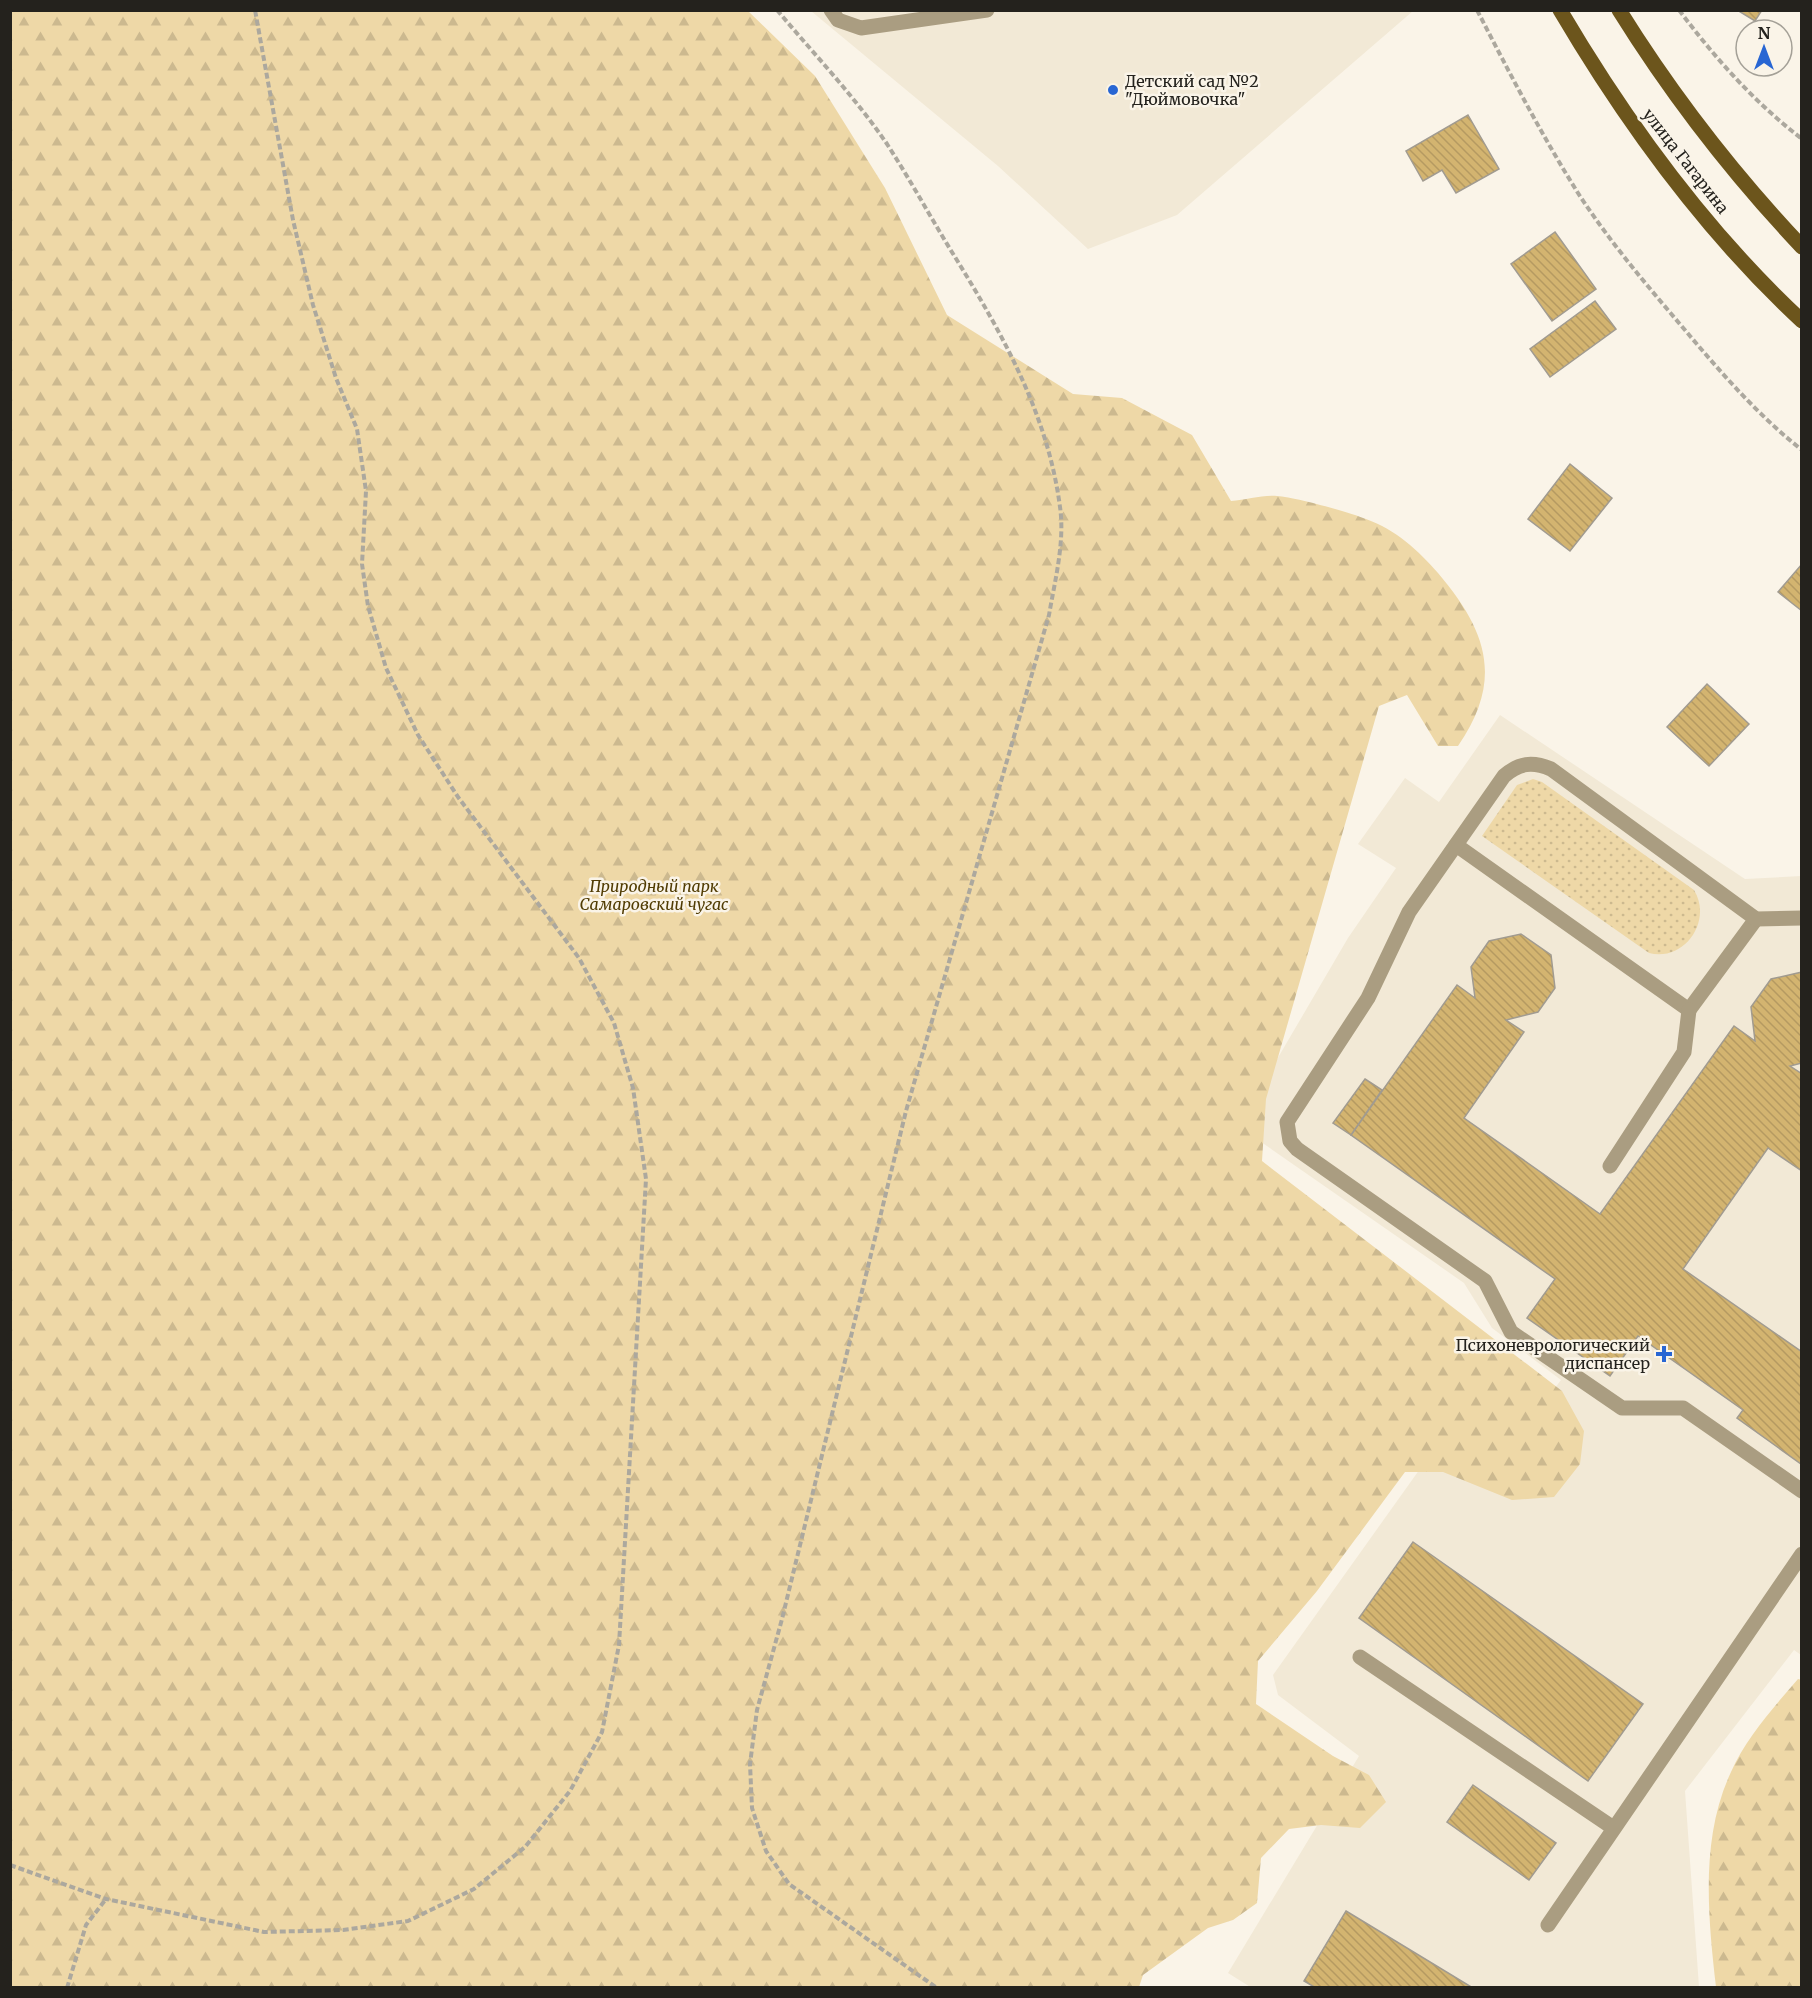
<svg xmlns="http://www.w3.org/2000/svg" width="1812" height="1998" font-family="Merriweather,serif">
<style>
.built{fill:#f2e9d6}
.green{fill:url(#green-dots)}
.forest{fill:url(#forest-firs)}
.building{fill:url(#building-back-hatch);stroke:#a19b90;stroke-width:1.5}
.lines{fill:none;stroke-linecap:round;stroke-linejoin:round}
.path{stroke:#aca89e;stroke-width:4;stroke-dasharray:6 3;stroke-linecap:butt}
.minor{stroke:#aa9d81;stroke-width:15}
.major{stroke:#6c551c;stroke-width:15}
.poi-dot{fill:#2866d3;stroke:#faf4e8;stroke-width:2}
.labels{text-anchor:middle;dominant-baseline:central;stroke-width:5;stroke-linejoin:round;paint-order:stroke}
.poi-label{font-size:16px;fill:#24221d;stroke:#faf4e8;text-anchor:start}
.street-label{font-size:16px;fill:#24221d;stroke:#faf4e8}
.park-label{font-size:16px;font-style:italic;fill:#513c03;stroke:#faf4e8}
</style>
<defs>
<pattern id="green-dots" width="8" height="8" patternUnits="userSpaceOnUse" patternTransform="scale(1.5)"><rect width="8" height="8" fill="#eed8a7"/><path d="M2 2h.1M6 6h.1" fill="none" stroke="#ccb98f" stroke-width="1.8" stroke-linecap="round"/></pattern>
<pattern id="forest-firs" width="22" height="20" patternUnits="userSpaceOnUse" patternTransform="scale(1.5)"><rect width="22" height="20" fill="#eed8a7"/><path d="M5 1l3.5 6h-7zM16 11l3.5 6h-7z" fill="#ccb98f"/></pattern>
<pattern id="building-back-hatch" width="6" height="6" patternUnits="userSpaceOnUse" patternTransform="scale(1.5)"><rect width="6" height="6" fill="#d3b470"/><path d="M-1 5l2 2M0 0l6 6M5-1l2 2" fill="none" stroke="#b59a61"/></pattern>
</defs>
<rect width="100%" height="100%" fill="#faf4e8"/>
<g class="built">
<polygon points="811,11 1413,11 1177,215 1088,249 998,166"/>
<polygon points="1500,715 1745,879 1801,876 1801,1655 1794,1650 1685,1791 1699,1987 1252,1988 1228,1973 1359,1756 1278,1695 1273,1675 1437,1445 1489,1476 1561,1380 1492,1328 1464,1283 1238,1126 1348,938 1396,868 1358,844 1405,778 1439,802"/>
</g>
<path class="green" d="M 1533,779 L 1542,782 L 1694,890 C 1713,921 1684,962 1649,953 L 1482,836 L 1517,785 Z"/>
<g class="forest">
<path d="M 11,10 L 748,11 L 815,76 L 885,188 L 947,315 L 1073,394 L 1122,398 L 1192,435 L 1231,501 C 1246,500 1262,495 1277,496 C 1294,497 1349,512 1366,519 C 1396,530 1418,550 1438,573 C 1487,631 1504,679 1458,746 L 1438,746 L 1407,695 L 1379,706 L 1266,1099 L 1262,1161 L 1562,1391 L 1584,1431 L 1580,1464 L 1554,1497 L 1512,1500 L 1443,1472 L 1405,1472 L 1317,1591 L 1258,1661 L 1256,1704 L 1333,1756 L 1369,1775 L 1386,1802 L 1360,1828 L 1321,1825 L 1289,1829 L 1261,1858 L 1257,1903 L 1233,1920 L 1208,1928 L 1143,1975 L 1139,1987 L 11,1987 Z"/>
<path d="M 1798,1679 L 1802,1680 L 1801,1987 L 1716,1987 C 1708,1917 1700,1838 1731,1772 C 1746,1738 1774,1707 1798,1679 Z"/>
</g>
<g class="building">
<polygon points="1737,10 1762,10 1755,21"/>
<polygon points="1468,115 1499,169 1456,193 1442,170 1423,181 1406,151"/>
<polygon points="1555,232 1596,289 1552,321 1511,264"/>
<polygon points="1595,301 1616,329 1550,377 1530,349"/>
<polygon points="1570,464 1612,498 1570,551 1528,519"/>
<polygon points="1802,564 1802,611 1778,592"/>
<polygon points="1707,684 1749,724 1709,766 1667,727"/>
<polygon points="1521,934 1551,955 1555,988 1538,1012 1506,1020 1524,1032 1464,1118 1600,1214 1734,1026 1755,1041 1751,1007 1771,979 1802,972 1802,1063 1790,1066 1802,1074 1802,1171 1768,1148 1683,1269 1802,1352 1801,1464 1737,1418 1743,1410 1638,1336 1610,1376 1527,1318 1555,1279 1351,1135 1457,985 1475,998 1471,967 1489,941"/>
<polygon points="1365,1079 1382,1090 1351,1135 1333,1123"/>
<polygon points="1413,1542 1643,1704 1588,1781 1359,1618"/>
<polygon points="1473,1785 1556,1843 1529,1880 1447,1822"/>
<polygon points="1346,1911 1473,1988 1316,1988 1304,1981"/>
</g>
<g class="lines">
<g class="path">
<path d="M 777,10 C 814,54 855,97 887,144 C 911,181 932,220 955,257 C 1003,335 1048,415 1060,507 C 1065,542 1055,580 1049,615 L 906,1111 L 782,1619 L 757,1710 L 750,1764 L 752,1808 L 766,1851 L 789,1884 L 937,1988"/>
<path d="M 1477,10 C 1509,72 1541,134 1578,193 C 1611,244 1651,290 1690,336 C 1724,376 1760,417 1802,450"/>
<path d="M 1679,10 C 1715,58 1754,102 1802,139"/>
<polyline points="10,1865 106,1899 264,1932 343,1930 408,1921 474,1889 525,1847 570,1791 602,1732 619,1645 646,1179 633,1088 614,1023 579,958 458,797 418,735 386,668 368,606 362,564 366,491 357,429 336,378 313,305 293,220 255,10"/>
<polyline points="67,1988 86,1925 106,1899"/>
</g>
<g class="minor">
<polyline points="831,10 838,20 861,28 987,10"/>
<polyline points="1456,845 1689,1010 1756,919"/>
<path d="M 1802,918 L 1756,919 L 1551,769 C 1532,761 1519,763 1504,776 L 1409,912 L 1368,998 L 1287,1122 L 1290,1141 L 1297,1149 L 1485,1281 L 1511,1332 L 1622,1408 L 1683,1408 L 1802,1491"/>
<polyline points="1610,1166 1684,1052 1689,1010"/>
<polyline points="1360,1657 1612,1827"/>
<polyline points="1548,1925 1802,1554"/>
</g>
<g class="major">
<path d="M 1560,10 C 1626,122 1706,232 1802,321"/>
<path d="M 1619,10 C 1672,95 1733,174 1802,247"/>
</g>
</g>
<g class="poi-dot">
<circle cx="1113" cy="90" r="6"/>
<path d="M1661 1345h6v6h6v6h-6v6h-6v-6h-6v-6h6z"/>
</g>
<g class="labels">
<g class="poi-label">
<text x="1125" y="81">Детский сад №2<tspan x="1125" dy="18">"Дюймовочка"</tspan></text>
<text x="1650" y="1345" text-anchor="end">Психоневрологический<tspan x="1650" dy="18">диспансер</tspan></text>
</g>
<g class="street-label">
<text transform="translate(1686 161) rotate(52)">улица Гагарина</text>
</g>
<g class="park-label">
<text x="654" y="886">Природный парк<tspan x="654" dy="18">Самаровский чугас</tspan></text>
</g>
</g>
<rect width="1812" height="1998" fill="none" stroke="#24221d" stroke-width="24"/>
<g transform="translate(1764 48)"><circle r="28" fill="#faf4e8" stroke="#a4a097" stroke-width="1.5"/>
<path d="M0-4.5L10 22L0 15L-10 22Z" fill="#2866d3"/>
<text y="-9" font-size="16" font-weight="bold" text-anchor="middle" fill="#24221d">N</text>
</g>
</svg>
